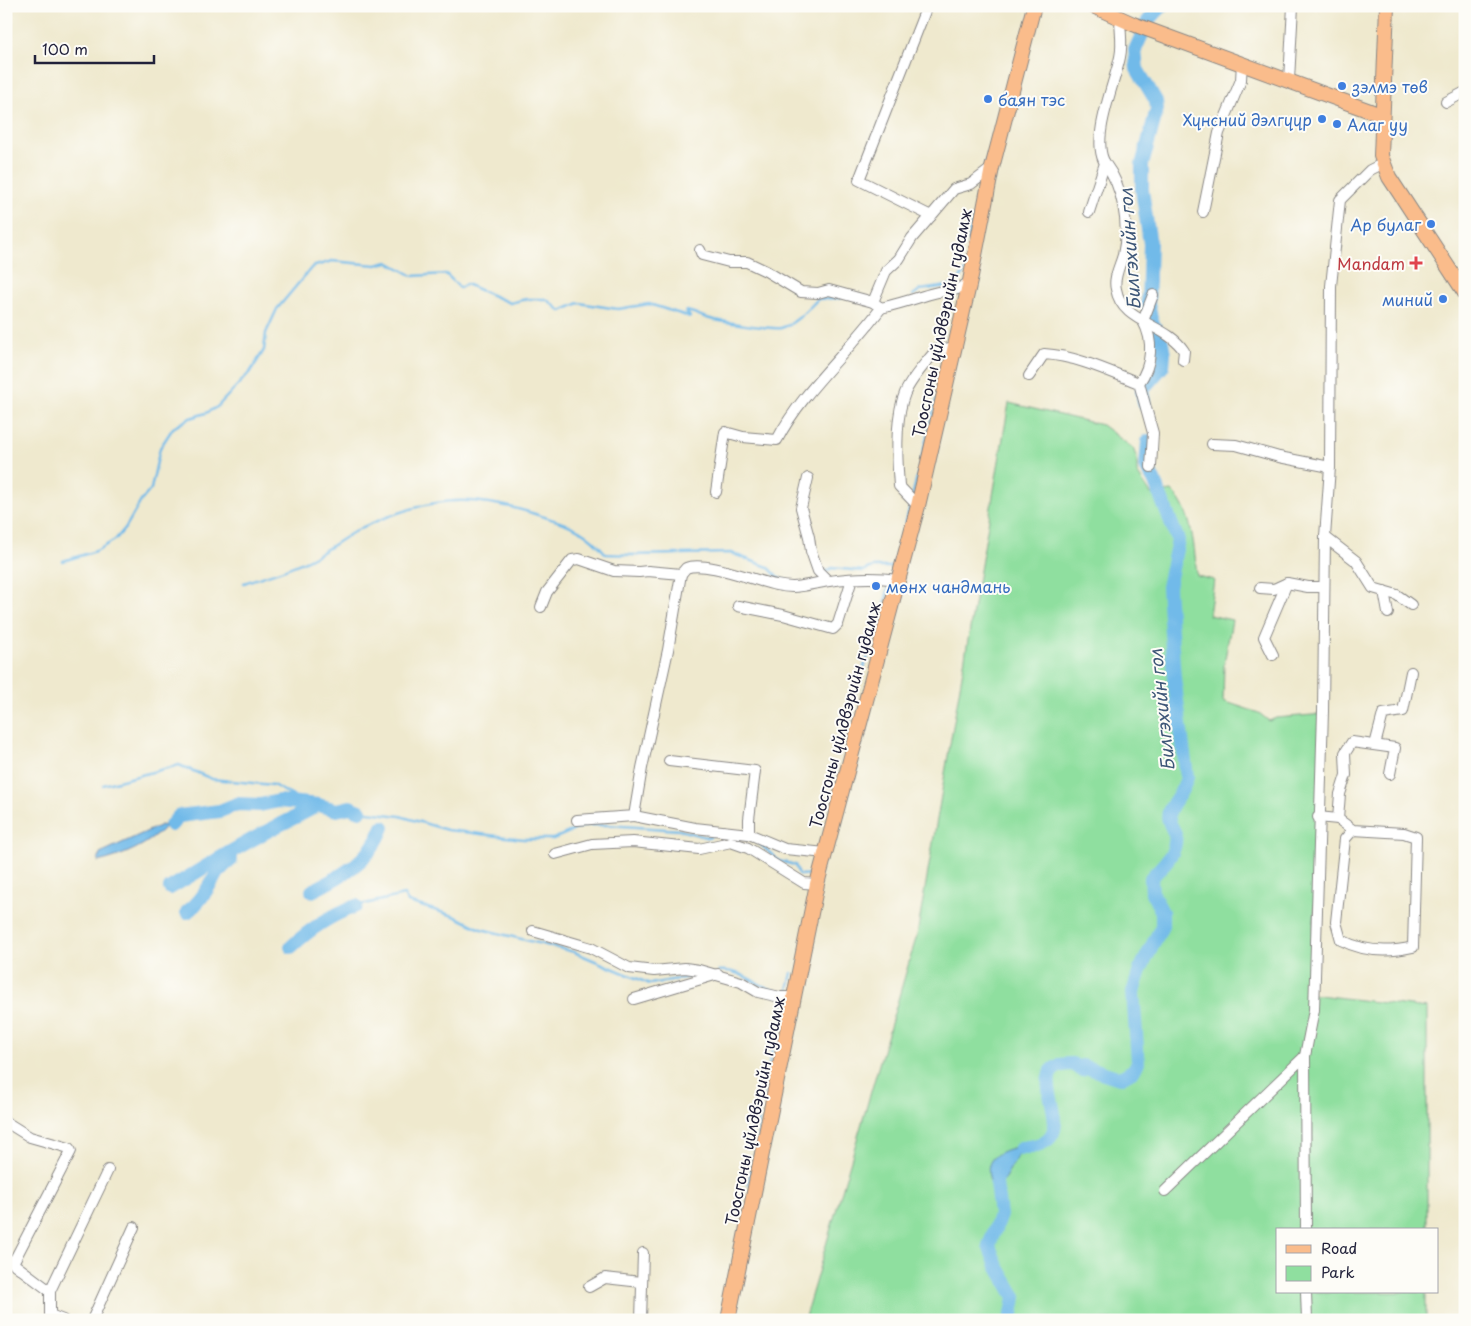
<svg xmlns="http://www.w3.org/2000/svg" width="1471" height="1326" font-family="'Playpen Sans',sans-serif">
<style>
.green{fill:#8fdf9f;stroke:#58806d}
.water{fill:#71bae9;stroke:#4a6e92}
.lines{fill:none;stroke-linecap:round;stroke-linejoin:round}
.stream{stroke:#71bae9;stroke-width:2.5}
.river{stroke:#71bae9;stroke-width:14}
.minor-casing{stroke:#888684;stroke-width:12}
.major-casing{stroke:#888684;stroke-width:16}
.minor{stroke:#fff;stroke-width:10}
.major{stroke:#fabc8b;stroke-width:14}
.shop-dot{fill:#3f7fe0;stroke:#fdfcf7;stroke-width:2}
.health-dot{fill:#e0444e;stroke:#fdfcf7;stroke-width:2}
.labels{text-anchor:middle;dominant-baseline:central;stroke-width:4;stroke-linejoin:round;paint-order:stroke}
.shop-label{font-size:16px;fill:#366cbe;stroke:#fdfcf7;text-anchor:start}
.health-label{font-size:16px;fill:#be3a42;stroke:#fdfcf7;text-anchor:end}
.street-label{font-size:16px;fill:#22223b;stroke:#fdfcf7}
.water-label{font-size:18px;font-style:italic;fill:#3e5778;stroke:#fdfcf7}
</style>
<rect width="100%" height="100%" fill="#fdfcf7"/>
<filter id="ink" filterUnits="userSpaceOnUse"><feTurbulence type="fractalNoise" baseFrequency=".02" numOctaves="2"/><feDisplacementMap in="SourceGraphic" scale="10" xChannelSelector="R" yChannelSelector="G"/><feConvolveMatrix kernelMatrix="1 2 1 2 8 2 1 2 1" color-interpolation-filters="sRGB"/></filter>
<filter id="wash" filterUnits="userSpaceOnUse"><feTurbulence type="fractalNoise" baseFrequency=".0096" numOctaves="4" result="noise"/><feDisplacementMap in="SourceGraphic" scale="20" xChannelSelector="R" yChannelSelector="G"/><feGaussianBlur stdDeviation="1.12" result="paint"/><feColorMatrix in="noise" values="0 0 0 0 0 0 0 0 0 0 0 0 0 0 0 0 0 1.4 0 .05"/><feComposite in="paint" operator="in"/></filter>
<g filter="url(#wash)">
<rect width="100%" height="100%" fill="#efe9ce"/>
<path class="green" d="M 1009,403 L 1102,425 L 1133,448 L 1137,459 L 1137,473 L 1151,494 L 1172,491 C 1193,512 1194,547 1197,576 L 1214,580 L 1209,615 L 1232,620 L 1224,664 L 1223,701 L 1259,713 L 1269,721 L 1276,718 L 1325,714 L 1310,994 L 1427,1008 L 1427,1230 L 1277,1230 L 1277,1292 L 1426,1292 L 1426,1320 L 804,1320 L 917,935 Z"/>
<g class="water">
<path d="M 161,825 L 166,826 C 149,845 123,856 98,862 L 100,853 Z"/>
<path d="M 1038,1143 L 1039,1145 L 1023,1150 L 1018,1155 L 999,1188 L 1001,1200 L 998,1199 C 996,1192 990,1185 989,1177 C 982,1148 1021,1147 1038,1143 Z"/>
</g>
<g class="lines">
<g class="stream">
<polyline points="984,171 992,142"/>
<polyline points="980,193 982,181"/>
<polyline points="968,258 970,228 979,203"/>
<polyline points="913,295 920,290 955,285 965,271"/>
<polyline points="912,497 936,400"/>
<path d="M 63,561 L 96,551 L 115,540 L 126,527 L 141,501 L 151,489 L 160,448 L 173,428 L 190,418 L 206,413 L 217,407 L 251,371 L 264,350 L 266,333 L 277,309 L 312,267 L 332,261 L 376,265 L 388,262 L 413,276 L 446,274 L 460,288 L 466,284 L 510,303 L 526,299 L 546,299 L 561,311 L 579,303 L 618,309 L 649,304 L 690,317 L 686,311 C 694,312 699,316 707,318 C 716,321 774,330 781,328 C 795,324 808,309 818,299 L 842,298"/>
<polyline points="823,573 832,568 863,571 873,567 893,567"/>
<polyline points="892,576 911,502"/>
<path d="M 244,583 C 266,575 291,569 311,558 C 329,549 345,536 363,527 C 428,498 467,492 535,514 C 568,525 583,526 606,554 L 631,555 L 731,553 L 768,567 L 780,579 L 795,583"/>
<polyline points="849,737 851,704 882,616 890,581"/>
<polyline points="103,785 179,765 212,779 273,785 306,803"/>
<polyline points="360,811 400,816 447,830 523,839 553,839 586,825 608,825 680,830 709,838 712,834"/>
<polyline points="759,843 779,861 795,865 799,875 815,874"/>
<polyline points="356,906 404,895 408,902 454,916 481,929 574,952 650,984 694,976"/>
<path d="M 719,971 C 744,968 762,993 788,992"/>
<polyline points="787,994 792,973"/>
<polyline points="758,1141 759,1106 785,1000"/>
<polyline points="748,1184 755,1153"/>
</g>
<g class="river">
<polyline points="1144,403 1142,390 1163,366 1164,354 1162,342 1152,322 1148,304 1150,244 1142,190 1142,165 1157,109 1156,101 1137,69 1135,50 1148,21 1162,6"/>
<polyline points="171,825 179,816 220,811 237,804 260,805 279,801 318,805"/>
<path d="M 170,888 C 199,871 227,853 257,837 C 277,825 298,817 318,805 L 337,810 L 350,807 L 360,811"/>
<path d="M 312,891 C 342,876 371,860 383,827"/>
<path d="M 187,912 C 209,896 210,875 231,860"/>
<path d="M 291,947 C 311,928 331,915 356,906"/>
<path d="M 1021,1148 C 1029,1147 1038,1146 1044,1142 C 1077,1124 1019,1065 1072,1064 L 1082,1070 L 1082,1066 L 1120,1078 L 1134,1070 L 1138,1062 L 1133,992 L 1140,970 L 1162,926 L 1162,912 L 1152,893 L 1151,878 C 1162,866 1178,853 1175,835 C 1173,827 1166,821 1169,812 C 1173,800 1183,794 1187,777 L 1174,678 L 1168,587 L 1178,540 L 1154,480 L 1146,467 L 1148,441"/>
<polyline points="996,1183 1000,1215 989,1246 997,1266 1015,1297 1011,1320"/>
</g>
</g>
</g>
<g filter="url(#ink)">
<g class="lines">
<defs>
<g id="minor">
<polyline points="927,6 859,180 931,216 954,189 971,184 992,168"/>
<polyline points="1289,80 1293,6"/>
<polyline points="1446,102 1465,92"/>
<path d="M 1105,163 C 1123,187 1130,225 1123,255 C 1120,266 1113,278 1116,289 C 1122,324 1166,323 1184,351 L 1183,360"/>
<path d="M 1089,212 L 1105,163 C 1090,139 1115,83 1120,57 C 1123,45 1120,31 1120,18"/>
<polyline points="1203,212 1219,133 1241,80 1242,62"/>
<path d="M 700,250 L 702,255 L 729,262 L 747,262 L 766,271 L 801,292 L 818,293 L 829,290 L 873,302 L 881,308 C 899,304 914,299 930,294 C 948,288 954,295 970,281"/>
<polyline points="873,302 886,271 899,259 912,238 931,216"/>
<path d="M 1029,376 L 1044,354 C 1077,356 1108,371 1139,383"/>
<polyline points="1212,444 1236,445 1279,457 1330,467"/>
<path d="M 1151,467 L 1153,433 L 1139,383 C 1152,365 1154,341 1143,321 L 1153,295"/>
<polyline points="808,478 801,508 809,537 811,551 818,571 828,581"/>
<path d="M 716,492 L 725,432 L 743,437 L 777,440 C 803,390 848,353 881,308"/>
<path d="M 918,506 L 899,486 C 897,461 895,417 905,393 C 912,377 926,363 937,349 L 955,348"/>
<polyline points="1325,537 1356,561 1373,588 1397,595 1411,605"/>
<polyline points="1260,588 1274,589 1287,583 1308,587 1324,587"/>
<polyline points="1384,591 1388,613"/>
<polyline points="738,606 783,615 833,629 838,624 852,579"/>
<polyline points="541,607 547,592 572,560 579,559 614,571 639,572 648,571 681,574"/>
<polyline points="1273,655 1264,637 1287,583"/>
<polyline points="1375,745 1383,714 1403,711 1411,672"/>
<polyline points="669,761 755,771 749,819 749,834"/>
<polyline points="634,816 695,828 749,834 785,849 826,853"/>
<path d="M 1318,817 L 1338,819 L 1353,830 L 1404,833 L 1416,837 L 1413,947 C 1388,953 1364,952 1341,940 L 1336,922 L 1345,839 L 1353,830"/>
<polyline points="1338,819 1340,794 1346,775 1345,753 1352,742 1395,748 1390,774"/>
<path d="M 577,820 L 634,816 L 642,768 L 668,650 L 681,574 L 686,568 C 705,560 755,581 776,585 C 799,590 808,584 829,581 C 851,578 876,577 898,580"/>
<polyline points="555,854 592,844 633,842 699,849 731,842 748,848 804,883 817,884"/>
<polyline points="533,931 591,948 629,968 654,971 685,968 699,970 741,982 758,992 780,997 795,997"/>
<polyline points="634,999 718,974"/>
<polyline points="6,1122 30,1137 69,1148 71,1151 13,1263"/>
<polyline points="1165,1191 1305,1056"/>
<polyline points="1306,1230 1305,1056 1314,1010 1323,711 1325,537 1330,467 1331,286 1340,200 1370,170 1382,164"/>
<polyline points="6,1258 50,1291 50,1315 63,1320"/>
<polyline points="589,1287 605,1278 641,1282"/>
<polyline points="50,1291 108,1170"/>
<polyline points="1306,1292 1307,1320"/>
<polyline points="92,1320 134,1227"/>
<polyline points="641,1320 643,1253"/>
</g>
<g id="major">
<polyline points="1093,6 1133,24 1381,115"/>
<polyline points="1387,6 1381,156 1389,177 1465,293"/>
<polyline points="728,1320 817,884 918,506 970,281 992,168 1034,6"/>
</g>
</defs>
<use href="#minor" class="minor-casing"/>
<use href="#major" class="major-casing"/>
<use href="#minor" class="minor"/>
<use href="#major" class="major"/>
</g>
</g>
<g class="shop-dot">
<circle cx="1342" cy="86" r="5"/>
<circle cx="988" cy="99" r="5"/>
<circle cx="1322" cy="119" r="5"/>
<circle cx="1337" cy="124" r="5"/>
<circle cx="1431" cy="224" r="5"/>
<circle cx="1443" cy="299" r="5"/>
<circle cx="876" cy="586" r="5"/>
</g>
<path class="health-dot" d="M1413.5 255.5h5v5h5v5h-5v5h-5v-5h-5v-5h5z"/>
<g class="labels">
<g class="shop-label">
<text x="1352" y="86">зэлмэ төв</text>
<text x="998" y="99">баян тэс</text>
<text x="1312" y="119" text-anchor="end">Хүнсний дэлгүүр</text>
<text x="1347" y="124">Алаг уу</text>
<text x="1421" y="224" text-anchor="end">Ар булаг</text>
<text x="1433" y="299" text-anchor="end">миний</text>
<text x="886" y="586">мөнх чандмань</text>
</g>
<g class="health-label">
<text x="1405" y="263">Mandam</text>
</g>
<g class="street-label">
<text transform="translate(941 323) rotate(-78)">Тоосгоны үйлдвэрийн гудамж</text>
<text transform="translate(844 715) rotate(-75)">Тоосгоны үйлдвэрийн гудамж</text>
<text transform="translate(754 1111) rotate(-78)">Тоосгоны үйлдвэрийн гудамж</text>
</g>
<g class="water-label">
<text transform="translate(1129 249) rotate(-94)">Билгэхийн гол</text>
<text transform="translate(1161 710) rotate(-96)">Билгэхийн гол</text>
</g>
</g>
<rect width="1471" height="1326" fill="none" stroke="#fdfcf7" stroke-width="25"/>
<rect x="1276" y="1228" width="162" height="65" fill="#fdfcf7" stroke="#a5a5ac"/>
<rect x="1286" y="1245" width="25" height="8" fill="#fabc8b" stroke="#a5a5ac"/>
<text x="1321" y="1254" font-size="15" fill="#22223b">Road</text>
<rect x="1286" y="1266" width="25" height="15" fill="#8fdf9f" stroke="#a5a5ac"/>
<text x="1321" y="1278" font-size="15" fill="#22223b">Park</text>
<path d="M35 55v8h119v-8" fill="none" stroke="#22223b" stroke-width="2.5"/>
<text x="42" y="55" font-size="15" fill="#22223b" stroke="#fdfcf7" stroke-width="4" paint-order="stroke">100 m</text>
</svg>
